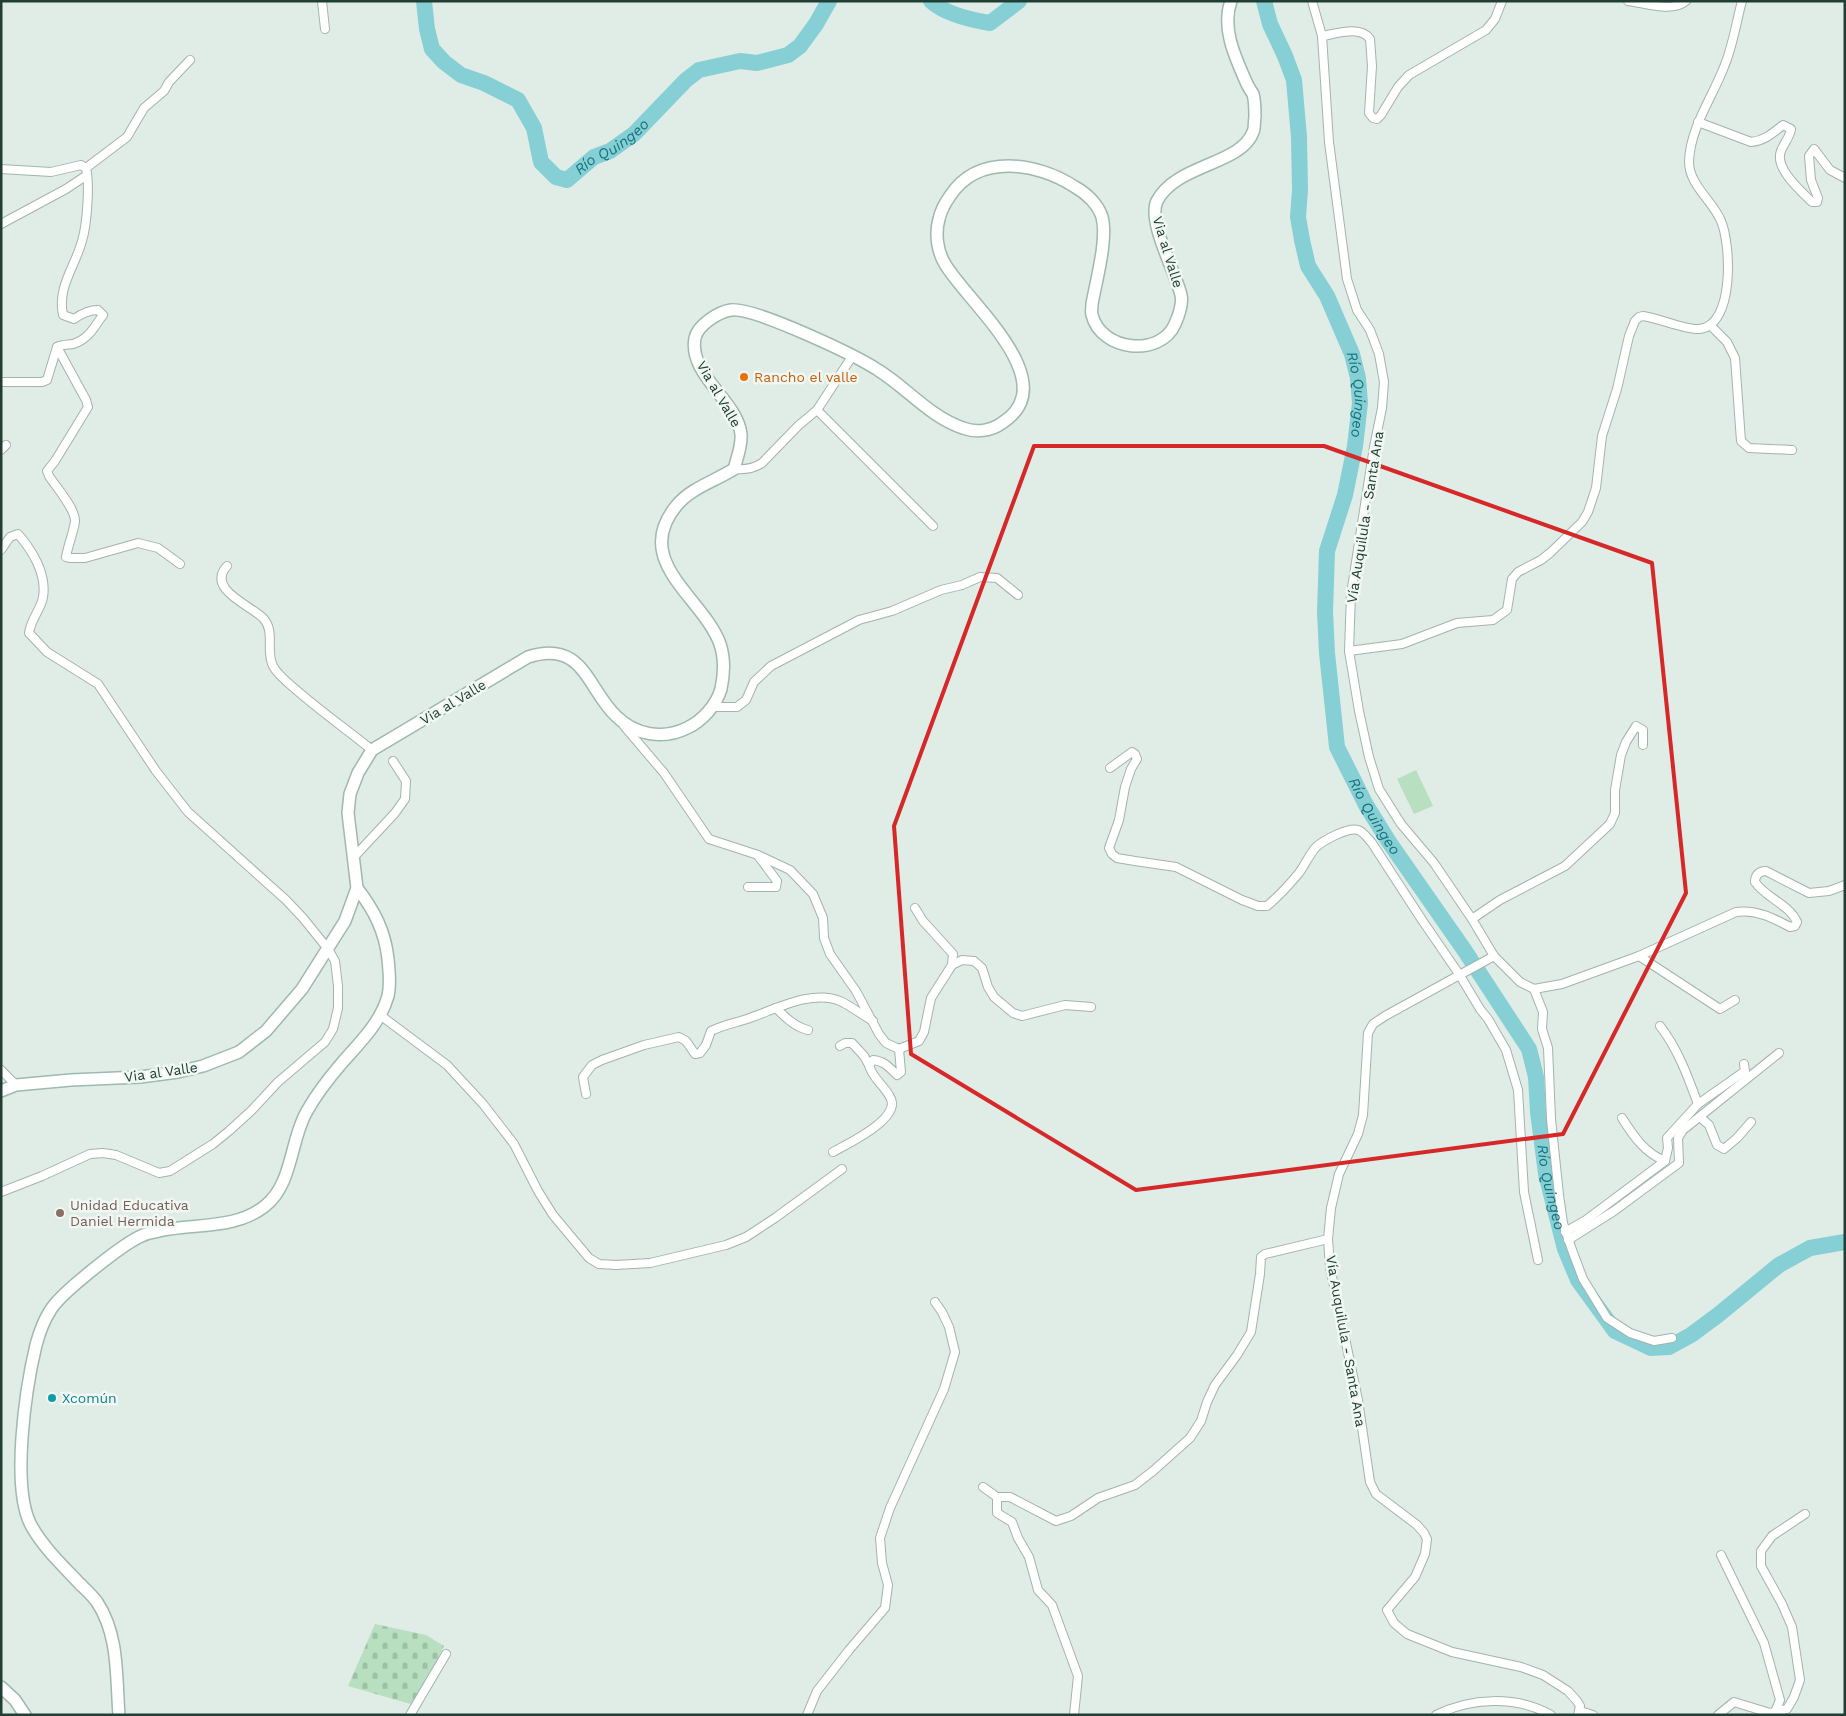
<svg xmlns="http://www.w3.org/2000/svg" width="1846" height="1716" font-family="'Work Sans',sans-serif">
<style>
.cemetery{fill:url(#cemetery-stones)}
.green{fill:#b8dfbf}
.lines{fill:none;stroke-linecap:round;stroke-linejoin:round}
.river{stroke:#85cfd5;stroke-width:16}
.street-casing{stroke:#a3b4ad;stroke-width:10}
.secondary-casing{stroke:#9eb9ad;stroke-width:14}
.street{stroke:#fff;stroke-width:8}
.secondary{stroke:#fff;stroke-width:11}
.marked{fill:none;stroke:#d62828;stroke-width:4;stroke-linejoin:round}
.food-dot{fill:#e8710a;stroke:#f1f8f4;stroke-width:2}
.education-dot{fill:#8d6e63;stroke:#f1f8f4;stroke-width:2}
.culture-dot{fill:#0f9aa8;stroke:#f1f8f4;stroke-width:2}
.labels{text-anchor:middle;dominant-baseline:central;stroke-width:5;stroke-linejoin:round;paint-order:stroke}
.street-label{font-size:14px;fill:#203e33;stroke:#f1f8f4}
.food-label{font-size:14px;fill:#c56008;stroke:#f1f8f4;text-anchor:start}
.education-label{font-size:14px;fill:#785e54;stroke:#f1f8f4;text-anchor:start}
.culture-label{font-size:14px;fill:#0d838f;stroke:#f1f8f4;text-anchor:start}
.water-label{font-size:15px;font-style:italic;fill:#16747d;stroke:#f1f8f4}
</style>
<defs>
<pattern id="cemetery-stones" width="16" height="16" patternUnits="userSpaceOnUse" patternTransform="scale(1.25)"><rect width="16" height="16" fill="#b8dfbf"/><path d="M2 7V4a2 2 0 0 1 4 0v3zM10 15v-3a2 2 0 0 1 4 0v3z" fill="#9ec0a5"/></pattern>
</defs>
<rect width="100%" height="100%" fill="#e0ece6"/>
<polygon class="cemetery" points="375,1624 426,1635 444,1646 414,1705 348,1686"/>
<polygon class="green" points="1416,770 1433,806 1414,814 1397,779"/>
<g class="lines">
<g class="river">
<path id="s1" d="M 424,1 L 427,29 L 432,49 L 444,62 L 461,75 L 484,83 L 518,100 L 534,128 L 541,162 L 556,177 L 567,180 L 594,157 L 610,151 L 634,134 L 686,80 L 699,70 L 740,61 L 757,63 L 788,55 L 800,46 L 816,24 L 829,1"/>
<path d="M 931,1 C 945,14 971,20 990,23 L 1019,1"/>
<path id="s2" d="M 1264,1 L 1270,24 L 1285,56 L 1294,80 L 1299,137 L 1300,190 L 1298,217 L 1302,240 L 1308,266 L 1327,296 L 1352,354 L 1358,378 L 1360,403 L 1355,446 L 1345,495 L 1327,551 L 1325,612 L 1327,653 L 1337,747 L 1366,805 L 1389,842 L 1465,951 L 1529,1049 L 1536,1077 L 1538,1112 L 1546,1174 L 1565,1249 L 1578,1280 L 1615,1331 L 1651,1348 L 1669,1347 L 1691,1335 L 1718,1315 L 1779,1265 L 1810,1248 L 1845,1242"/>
</g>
<defs>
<g id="street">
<polyline points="322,1 325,29"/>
<path d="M 1312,1 L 1322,36 L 1329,142 L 1347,279 L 1357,310 L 1370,330 L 1379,354 L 1384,382 L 1382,408 L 1374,447 L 1351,594 L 1349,651 L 1359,711 L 1369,757 L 1379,789 L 1401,824 L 1434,863 L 1472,919 L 1494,956 L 1520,982 L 1534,989 L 1562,984 L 1639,956 L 1736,912 C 1756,909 1773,918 1790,927 L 1795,926 L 1797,922 C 1790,905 1766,898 1755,882 C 1755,875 1759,871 1766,871 L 1809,893 L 1829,891 L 1845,885"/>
<path d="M 1628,1 C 1645,3 1672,13 1686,1"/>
<path d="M 1322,36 C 1336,34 1360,25 1370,39 L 1372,66 L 1369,113 L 1373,118 L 1377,119 L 1381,115 L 1398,87 L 1409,75 L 1486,30 L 1495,19 L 1502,1"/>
<path d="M 1698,122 L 1751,142 C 1764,141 1773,133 1783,125 L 1791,129 C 1790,137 1784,143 1781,151 C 1774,168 1801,191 1812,202 L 1817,202 L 1818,198 L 1811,180 L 1809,156 L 1814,149 L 1830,170 L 1845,178"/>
<polyline points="86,168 127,137 144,108 164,91 169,82 190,60"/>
<path d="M 1,169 L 51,172 L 81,165 L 86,168 C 90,184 87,225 82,241 C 75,267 57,287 63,315 L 74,319 C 81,314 89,310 98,310 L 103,315 C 94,327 89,339 73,344 C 68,345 63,344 57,347 L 47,380 L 42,382 L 1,382"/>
<polyline points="1,224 66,189 87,175"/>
<polyline points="1710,325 1727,342 1735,358 1741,441 1749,448 1792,450"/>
<path d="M 57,347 L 86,400 L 88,407 L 55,461 L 47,471 L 49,476 C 56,487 75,508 75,521 C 74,531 68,545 66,557 L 71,558 L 85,558 L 138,543 L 158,548 L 180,564"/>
<polyline points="817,410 853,355"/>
<polyline points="1,450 6,445"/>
<path d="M 734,469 C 745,470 753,469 762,463 L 799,425 L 817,410 L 933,526"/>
<path d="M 1,550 L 10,537 L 18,534 C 32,550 47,574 43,597 C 42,607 31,619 29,633 L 47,652 L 98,684 L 156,771 L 188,812 L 286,900 L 303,918 L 328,949 L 335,961 L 338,986 L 338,1008 L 333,1029 L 325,1042 L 278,1082 L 251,1111 L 229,1131 L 213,1144 L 170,1171 L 159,1173 L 116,1155 L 103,1153 L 90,1154 L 42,1176 L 1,1192"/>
<path d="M 227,566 C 206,589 250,605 263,618 C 276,632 265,650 273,666 C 277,674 287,682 294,688 C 319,710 346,729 372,750"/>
<path d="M 1349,651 L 1402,644 L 1457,623 L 1493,620 L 1507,610 L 1512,579 L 1518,572 L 1541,560 L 1550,553 L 1582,522 L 1588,512 L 1596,488 L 1602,436 L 1617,389 L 1629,336 L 1635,321 L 1639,317 L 1643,316 C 1659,318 1685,330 1699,329 C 1735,326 1731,244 1721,221 C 1713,201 1689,185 1689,162 C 1690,128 1712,98 1724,67 C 1733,46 1736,23 1742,1"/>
<polyline points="713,707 737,707 746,700 754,682 771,666 859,620 892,611 941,590 962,585 980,577 997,578 1018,595"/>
<polyline points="624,726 664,773 709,839 758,855 790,870 813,894 823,918 824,938 830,954 856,991 879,1034 886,1043 899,1049 919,1041 924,1032 931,998 952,965 953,954 923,921 915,908"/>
<path d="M 1110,768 L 1132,752 L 1135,754 L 1137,759 L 1131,769 L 1125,787 L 1119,820 L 1109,848 L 1112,854 L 1117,858 L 1135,861 L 1176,867 L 1242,900 L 1258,906 L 1267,906 C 1279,896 1289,885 1299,873 C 1305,865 1309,855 1316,847 C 1324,840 1348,827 1358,830 C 1364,832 1368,839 1372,843 L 1422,920 L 1459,974 L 1480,1009 L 1488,1019 L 1506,1050 L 1518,1090 L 1524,1192 L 1538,1260"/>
<polyline points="354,857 395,813 405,799 406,781 393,761"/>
<polyline points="748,887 776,887 777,881 759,857"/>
<polyline points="1472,919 1500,900 1565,866 1610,824 1615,813 1615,790 1621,755 1626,742 1636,726 1643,730 1643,745"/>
<polyline points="1494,956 1385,1016 1373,1024 1368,1033 1363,1115 1358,1134 1339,1174 1331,1208 1328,1239 1330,1267 1358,1400 1370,1482 1376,1494 1417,1525 1424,1533 1427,1539 1425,1554 1415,1577 1387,1610 1394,1623 1407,1634 1452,1652 1521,1667 1543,1675 1568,1691 1577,1701 1580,1706 1578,1715"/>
<polyline points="1639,956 1720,1009 1735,1000"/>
<polyline points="952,965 962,960 974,961 982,968 988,987 994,997 1013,1013 1022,1016 1065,1005 1091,1007"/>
<polyline points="1534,989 1543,1012 1542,1029 1548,1048 1551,1119 1559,1195 1563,1223 1572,1250 1583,1279 1607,1318 1630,1333 1654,1341 1672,1338"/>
<path d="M 776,1008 C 785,1017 795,1027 808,1030"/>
<polyline points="380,1015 447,1065 483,1104 514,1144 538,1191 553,1215 589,1258 599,1264 616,1265 650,1263 726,1245 746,1237 775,1218 842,1169"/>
<path d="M 1660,1026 C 1678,1049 1688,1077 1698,1104"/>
<polyline points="840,1046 845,1043 852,1043 864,1056 869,1065"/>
<polyline points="1,1070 16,1085"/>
<path d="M 586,1094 L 583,1077 L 592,1065 L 602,1060 L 644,1045 L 679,1037 L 686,1041 L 695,1054 L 700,1053 L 706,1045 L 711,1031 C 723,1025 735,1023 747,1019 C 774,1010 812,989 840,1001 C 851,1006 862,1015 873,1021"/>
<polyline points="1700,1117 1709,1125 1717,1145 1724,1149 1737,1138 1751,1122"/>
<path d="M 1622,1118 C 1634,1137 1645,1153 1665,1161"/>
<path d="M 833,1152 C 847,1144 903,1118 890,1097 C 884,1085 872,1078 869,1065 L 873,1060 C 884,1061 889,1067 897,1075 L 901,1072 L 899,1049"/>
<polyline points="1565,1232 1586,1220 1665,1161 1668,1148 1667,1138 1698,1104 1745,1071 1744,1064"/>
<polyline points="1568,1240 1614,1211 1679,1163 1678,1138 1683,1130 1779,1053"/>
<polyline points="983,1487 997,1497 1010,1497 1056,1521 1071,1516 1098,1498 1135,1485 1153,1471 1190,1438 1201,1421 1207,1402 1215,1385 1237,1355 1251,1332 1260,1274 1261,1257 1265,1254 1328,1239"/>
<polyline points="997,1497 997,1513 1012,1522 1018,1538 1029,1557 1038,1590 1052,1605 1078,1676 1074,1715"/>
<polyline points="1721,1555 1764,1643 1780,1700 1775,1712"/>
<polyline points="1580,1711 1593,1715"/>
<polyline points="410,1715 446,1654"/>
<polyline points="807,1715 817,1691 849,1650 885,1608 888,1585 882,1563 880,1538 890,1508 944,1389 955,1352 949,1327 942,1312 935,1302"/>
<path d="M 1436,1715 C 1470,1698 1516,1695 1551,1715"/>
<polyline points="1718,1715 1734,1702 1770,1713 1787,1709 1794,1697 1800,1680 1792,1627 1782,1604 1761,1566 1761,1551 1772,1536 1805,1514"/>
</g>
<g id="secondary">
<path d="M 1,1091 L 16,1085 L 71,1080 L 140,1077 L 178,1072 L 203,1066 L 239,1052 L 266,1031 L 302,989 L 345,921 L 357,888 L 348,813 L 350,794 L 358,773 L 372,750 L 528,657 C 583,639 587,688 616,716 C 635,735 663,740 687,728 C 702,721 716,706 721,689 C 724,675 725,659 720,644 C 703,597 630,561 677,505 C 691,488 715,481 734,469 C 737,458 742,446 741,434 C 737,400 688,375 695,338 C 698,325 718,312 731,310 C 754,307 855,355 878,370 C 907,388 930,417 963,428 C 976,433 991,431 1002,423 C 1066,382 967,302 945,264 C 937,251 935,233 939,219 C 941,210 945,203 950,196 C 978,153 1037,162 1075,187 C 1086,193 1098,204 1102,217 C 1108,239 1096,281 1092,304 C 1092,307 1091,312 1092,315 C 1101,351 1160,358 1175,324 C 1179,315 1183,304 1181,295 C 1176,273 1147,221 1157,201 C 1176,164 1241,165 1253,132 C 1255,128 1254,121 1255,117 C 1255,109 1255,101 1253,94 C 1251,91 1249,88 1247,84 C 1236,59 1221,29 1231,1"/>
<polyline points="1,1687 15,1700 25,1715"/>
<path d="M 119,1715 C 116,1677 119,1635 97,1602 C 92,1595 85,1589 79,1583 C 63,1566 44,1548 32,1527 C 10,1489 26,1387 36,1345 C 39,1334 44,1320 50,1311 C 59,1294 121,1246 139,1237 C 145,1234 152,1232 159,1231 C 194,1223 235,1230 265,1206 C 293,1184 290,1140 307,1111 C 316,1095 329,1078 341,1064 C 359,1043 380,1024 388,996 C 391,983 389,971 388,959 C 385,931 374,910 357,888"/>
</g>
</defs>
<use href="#street" class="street-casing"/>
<use href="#secondary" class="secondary-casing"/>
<use href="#street" class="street"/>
<use href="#secondary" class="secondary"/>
</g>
<path class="marked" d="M 1034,446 L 1324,446 L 1652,563 L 1686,893 L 1563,1134 L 1136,1190 L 911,1054 L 894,826 Z"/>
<circle class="food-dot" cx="744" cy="377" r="5"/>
<circle class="education-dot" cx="60" cy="1213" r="5"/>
<circle class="culture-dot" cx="52" cy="1398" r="5"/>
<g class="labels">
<g class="street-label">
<text transform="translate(1168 252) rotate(73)">Via al Valle</text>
<text transform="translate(719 394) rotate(60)">Via al Valle</text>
<text transform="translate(1365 517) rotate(-81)">Vía Auquilula - Santa Ana</text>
<text transform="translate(453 702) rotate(-31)">Via al Valle</text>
<text transform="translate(161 1072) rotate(-8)">Via al Valle</text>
<text transform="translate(1346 1341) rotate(80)">Vía Auquilula - Santa Ana</text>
</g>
<g class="food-label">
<text x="754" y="377">Rancho el valle</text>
</g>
<g class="education-label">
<text x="70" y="1205">Unidad Educativa<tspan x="70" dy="16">Daniel Hermida</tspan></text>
</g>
<g class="culture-label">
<text x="62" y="1398">Xcomún</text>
</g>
<g class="water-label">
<text stroke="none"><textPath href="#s1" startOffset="306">Río Quingeo</textPath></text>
<text stroke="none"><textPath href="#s2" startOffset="412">Río Quingeo</textPath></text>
<text stroke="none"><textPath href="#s2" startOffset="848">Río Quingeo</textPath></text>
<text stroke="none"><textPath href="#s2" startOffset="1268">Río Quingeo</textPath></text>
</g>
</g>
<rect width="1846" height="1716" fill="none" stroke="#203e33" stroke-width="5"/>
</svg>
